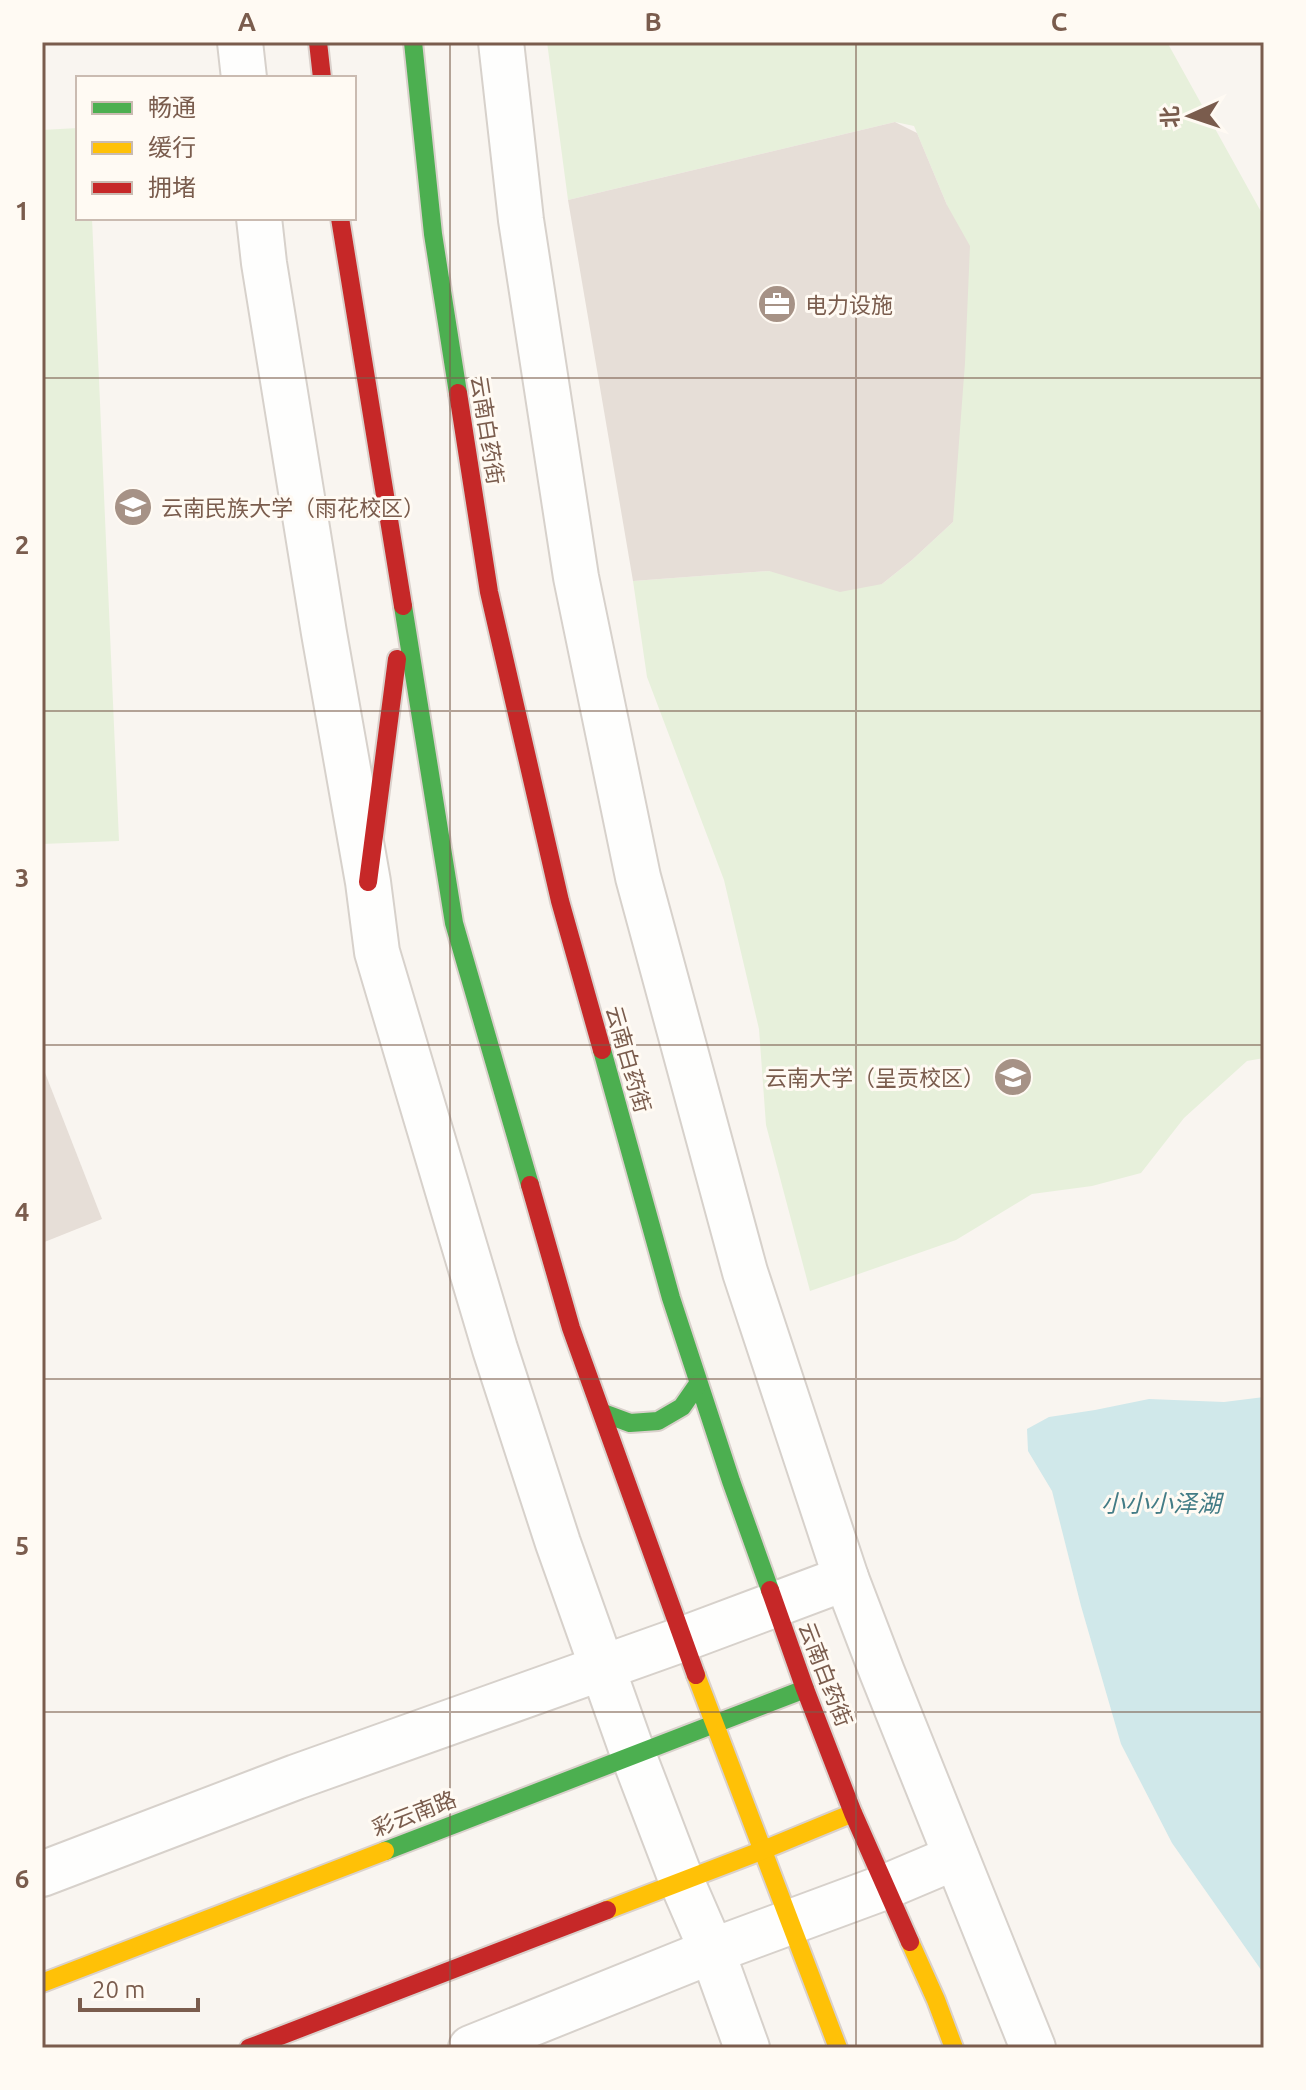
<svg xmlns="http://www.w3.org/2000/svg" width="1306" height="2090" font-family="Ubuntu,'Noto Sans SC',sans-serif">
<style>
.green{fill:#e7f0db}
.water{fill:#d0e8ea}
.building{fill:#e6ded7}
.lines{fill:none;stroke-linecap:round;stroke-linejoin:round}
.street-casing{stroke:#d7d1cb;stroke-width:48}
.fast-casing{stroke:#dad1cc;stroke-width:22}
.slow-casing{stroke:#dad1cc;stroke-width:22}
.jam-casing{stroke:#dad1cc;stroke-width:22}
.street{stroke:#fefefd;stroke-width:44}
.fast{stroke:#4caf50;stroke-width:18}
.slow{stroke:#ffc107;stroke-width:18}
.jam{stroke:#c62828;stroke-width:18}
.grid{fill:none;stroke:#7a5c4d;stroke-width:2;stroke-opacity:0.55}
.labels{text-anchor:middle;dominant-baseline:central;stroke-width:6;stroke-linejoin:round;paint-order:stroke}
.poi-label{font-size:22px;fill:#7a5c4d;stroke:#fffaf3;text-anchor:start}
.street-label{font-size:22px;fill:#7a5c4d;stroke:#fffaf3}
.water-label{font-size:24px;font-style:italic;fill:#437c86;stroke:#fffaf3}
.neatline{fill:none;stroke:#7a5c4d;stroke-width:3}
.grid-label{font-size:26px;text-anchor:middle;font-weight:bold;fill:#7a5c4d}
</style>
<rect width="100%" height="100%" fill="#f9f5f0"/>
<g class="green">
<polygon points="547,42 1167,42 1264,217 1264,1058 1247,1061 1184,1118 1141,1173 1092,1186 1032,1194 956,1240 810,1291 766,1125 759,1029 724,880 647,677 633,581 769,571 882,584 912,560 953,522 947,205 914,126 895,122 568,200"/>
<polygon points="78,128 78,218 92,218 119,841 42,844 42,130"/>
</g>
<polygon class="water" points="1264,1397 1264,1974 1172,1843 1121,1744 1081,1606 1052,1491 1028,1451 1027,1429 1049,1417 1095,1410 1149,1399 1224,1402"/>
<g class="building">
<polygon points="895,122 917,133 947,205 970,246 965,363 953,522 912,560 882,584 840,592 769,571 633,581 568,200"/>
<polygon points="42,1065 102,1219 42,1243"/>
</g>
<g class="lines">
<defs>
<g id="street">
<polyline points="240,42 244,78"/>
<polyline points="501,42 521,220 576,577 638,877 745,1272 846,1578 882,1672 1033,2048"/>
<polyline points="259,218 264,263 324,633 368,882 377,952 495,1349 558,1543 633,1754 682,1882 712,1951 747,2048"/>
<polyline points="42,1874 296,1777 683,1639 846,1578"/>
<polyline points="471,2048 712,1951 885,1887 956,1857"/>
</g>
<g id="fast">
<polyline points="413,42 433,234 458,393"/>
<polyline points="403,606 454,923 530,1185"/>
<polyline points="602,1050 671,1298 731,1481 770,1590"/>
<polyline points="603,1413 630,1423 658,1421 682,1407 698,1384"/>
<polyline points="385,1851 805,1689"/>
</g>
<g id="slow">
<polyline points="696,1675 838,2048"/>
<polyline points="607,1910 761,1851 853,1813"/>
<polyline points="910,1942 936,2000 954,2048"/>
<polyline points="42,1983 385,1851"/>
</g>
<g id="jam">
<polyline points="318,42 322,78"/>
<polyline points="340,218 403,606"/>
<polyline points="458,393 489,592 560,901 602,1050"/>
<polyline points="368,882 397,659"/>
<polyline points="530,1185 571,1328 696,1675"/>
<polyline points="770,1590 805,1689 853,1813 910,1942"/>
<polyline points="249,2048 607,1910"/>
</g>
</defs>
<use href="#street" class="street-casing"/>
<use href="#fast" class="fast-casing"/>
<use href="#slow" class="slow-casing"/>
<use href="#jam" class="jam-casing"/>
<use href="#street" class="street"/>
<use href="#fast" class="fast"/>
<use href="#slow" class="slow"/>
<use href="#jam" class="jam"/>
</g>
<path class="grid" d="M 450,42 L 450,2048M 856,42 L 856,2048M 42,378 L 1264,378M 42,711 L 1264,711M 42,1045 L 1264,1045M 42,1379 L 1264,1379M 42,1712 L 1264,1712"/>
<defs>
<symbol id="office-disc" viewBox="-11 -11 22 22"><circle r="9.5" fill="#a69286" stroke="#fffaf3"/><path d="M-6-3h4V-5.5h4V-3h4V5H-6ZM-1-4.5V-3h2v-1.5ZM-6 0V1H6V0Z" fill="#fff"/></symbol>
<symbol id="university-disc" viewBox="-11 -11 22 22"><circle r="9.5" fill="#a69286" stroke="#fffaf3"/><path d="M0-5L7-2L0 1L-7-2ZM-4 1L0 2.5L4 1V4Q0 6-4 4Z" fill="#fff"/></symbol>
</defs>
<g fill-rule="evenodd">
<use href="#office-disc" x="755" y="282" width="44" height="44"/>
<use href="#university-disc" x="111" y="485" width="44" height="44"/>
<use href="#university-disc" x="991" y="1055" width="44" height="44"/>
</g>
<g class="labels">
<g class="poi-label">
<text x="805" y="304">电力设施</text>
<text x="161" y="507">云南民族大学（雨花校区）</text>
<text x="985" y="1077" text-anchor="end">云南大学（呈贡校区）</text>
</g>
<g class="street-label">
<text transform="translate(488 430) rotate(81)">云南白药街</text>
<text transform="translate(629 1059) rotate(74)">云南白药街</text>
<text transform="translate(826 1674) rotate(69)">云南白药街</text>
<text transform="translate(414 1813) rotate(-21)">彩云南路</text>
</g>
<g class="water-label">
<text x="1161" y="1503">小小小泽湖</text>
</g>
</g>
<rect width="1306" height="2090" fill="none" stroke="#fffaf3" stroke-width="88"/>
<rect x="76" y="76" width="280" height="144" fill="#fffaf3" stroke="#cabbb1" stroke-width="2"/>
<rect x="92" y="102" width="40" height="12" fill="#4caf50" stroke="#cabbb1" stroke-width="2"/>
<text x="148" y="116" font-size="24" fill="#7a5c4d">畅通</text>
<rect x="92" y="142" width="40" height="12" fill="#ffc107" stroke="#cabbb1" stroke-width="2"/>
<text x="148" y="156" font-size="24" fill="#7a5c4d">缓行</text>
<rect x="92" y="182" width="40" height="12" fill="#c62828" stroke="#cabbb1" stroke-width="2"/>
<text x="148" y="196" font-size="24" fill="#7a5c4d">拥堵</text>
<g transform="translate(1190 116) rotate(267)" stroke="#fffaf3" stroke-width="6" paint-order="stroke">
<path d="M0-6L14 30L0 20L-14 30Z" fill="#7a5c4d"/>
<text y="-12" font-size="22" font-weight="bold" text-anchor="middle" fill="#7a5c4d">北</text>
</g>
<path d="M80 1998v12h118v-12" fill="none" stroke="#7a5c4d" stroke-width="4"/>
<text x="92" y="1998" font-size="24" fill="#7a5c4d" stroke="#fffaf3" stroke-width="6" paint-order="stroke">20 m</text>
<rect x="44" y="44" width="1218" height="2002" class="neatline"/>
<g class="grid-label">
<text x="247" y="31">A</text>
<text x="653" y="31">B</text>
<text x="1059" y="31">C</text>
<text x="22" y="220">1</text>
<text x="22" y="554">2</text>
<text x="22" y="887">3</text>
<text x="22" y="1221">4</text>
<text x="22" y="1555">5</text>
<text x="22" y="1888">6</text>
</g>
</svg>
